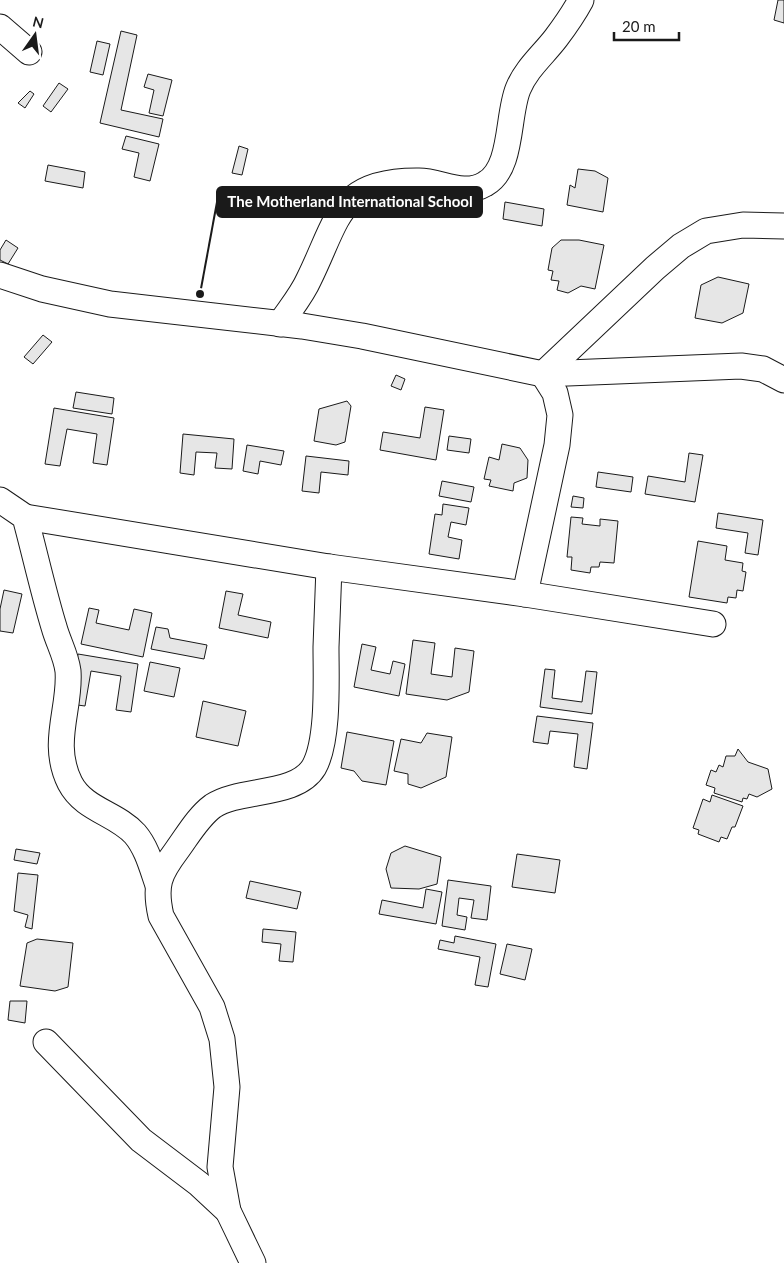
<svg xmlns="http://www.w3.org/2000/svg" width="784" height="1263" font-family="Lato,sans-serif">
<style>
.building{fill:#e6e6e6;stroke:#1a1a1a}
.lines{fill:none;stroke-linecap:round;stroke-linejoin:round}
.minor-casing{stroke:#1a1a1a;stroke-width:27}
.minor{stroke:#fff;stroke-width:25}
.leader{fill:none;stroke:#1a1a1a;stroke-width:2}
.callout-dot{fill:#1a1a1a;stroke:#fff;stroke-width:2}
.callout{fill:#1a1a1a;stroke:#1a1a1a;stroke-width:2}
.callout-label{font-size:15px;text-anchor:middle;font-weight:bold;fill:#fff}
</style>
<rect width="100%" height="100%" fill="#fff"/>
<g class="building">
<polygon points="778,0 784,0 784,23 774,20"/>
<polygon points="121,31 137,35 121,110 163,119 159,137 100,123"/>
<polygon points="97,41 110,44 103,75 90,72"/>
<polygon points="148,74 172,80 163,116 149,113 154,90 144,87"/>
<polygon points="59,83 68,89 51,112 43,106"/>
<polygon points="30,91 34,94 25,108 18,103"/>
<polygon points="126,136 159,144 150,181 134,177 139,153 122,149"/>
<polygon points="239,146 248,149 242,175 232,173"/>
<polygon points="48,165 85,172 83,188 45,181"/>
<polygon points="578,169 595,171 608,178 603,212 567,205 570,185 575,188"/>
<polygon points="505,202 544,209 542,226 503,219"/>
<polygon points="6,240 18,248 8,264 0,260 0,250"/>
<polygon points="561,240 579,240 604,245 595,289 581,286 568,293 557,290 559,281 551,280 553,271 548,270 552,248"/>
<polygon points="718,277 749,284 743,313 722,323 695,318 701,285"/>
<polygon points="43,335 52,342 33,364 24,357"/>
<polygon points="396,375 405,379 401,390 391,386"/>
<polygon points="76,392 114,398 112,414 73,408"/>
<polygon points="347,401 351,406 345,442 336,445 314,441 319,409"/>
<polygon points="425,407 444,410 436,460 380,450 383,432 420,438"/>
<polygon points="54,408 114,418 107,465 93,463 97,434 67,429 60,466 45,464"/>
<polygon points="183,434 234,439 232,469 215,468 217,453 196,452 194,475 180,473"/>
<polygon points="449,436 471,439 469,453 447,450"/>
<polygon points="502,444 520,448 528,460 527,478 514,483 513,491 489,486 491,480 484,479 489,457 499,460"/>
<polygon points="247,445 284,451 281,465 260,461 258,474 243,471"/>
<polygon points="689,453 703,455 695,502 645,494 648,476 685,482"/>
<polygon points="306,456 349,461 348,475 321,472 319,493 302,491"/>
<polygon points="598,472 633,477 631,492 596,487"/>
<polygon points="442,481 474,487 471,502 439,496"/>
<polygon points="573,496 584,498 583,508 571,507"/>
<polygon points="443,504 469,508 466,525 451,522 448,537 462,540 459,559 429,554 435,514 442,515"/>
<polygon points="718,513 763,520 758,555 745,553 748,533 716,528"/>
<polygon points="571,517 583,518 582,524 600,526 600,519 618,521 614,563 600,562 599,567 591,567 590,573 571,570 572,557 567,557"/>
<polygon points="698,541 727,546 725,560 743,563 742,571 746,572 743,591 737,590 736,598 728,597 727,603 689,597"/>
<polygon points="4,590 22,594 13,633 0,631 0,609"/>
<polygon points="226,591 243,594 238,615 271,622 268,638 219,628"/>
<polygon points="89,608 99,610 96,623 129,630 134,609 152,613 143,657 81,644"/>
<polygon points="156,627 168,629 170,638 207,645 204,659 151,649"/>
<polygon points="413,640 435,643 431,674 452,677 455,648 474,651 469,692 447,700 406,694"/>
<polygon points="362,644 376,647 371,670 390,674 393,661 405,664 399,696 354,687"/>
<polygon points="78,654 138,664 131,712 116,710 121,676 91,671 85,706 70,704"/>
<polygon points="150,662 180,668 174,697 144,691"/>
<polygon points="545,669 555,670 552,698 582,702 586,671 597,672 592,714 540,707"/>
<polygon points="203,701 246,711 238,746 196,737"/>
<polygon points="537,716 593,723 587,769 574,767 578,734 550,731 548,744 533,742"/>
<polygon points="347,732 394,741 386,785 362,781 354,771 341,768"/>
<polygon points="427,733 452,737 446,777 421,788 408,784 408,774 394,771 401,739 421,743"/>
<polygon points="738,749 748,762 768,769 772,789 757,797 749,794 747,799 743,798 742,802 714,793 715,788 706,785 711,770 716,772 719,765 723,767 726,756 735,756"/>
<polygon points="712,795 743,806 735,827 732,827 727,839 721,837 719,842 698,834 699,830 693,828 703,799 710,802"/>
<polygon points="405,846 441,857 437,884 419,889 391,888 386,869 391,853"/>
<polygon points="16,849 40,853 37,864 14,860"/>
<polygon points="517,854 560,860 555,893 512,887"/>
<polygon points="18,873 38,875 32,929 25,927 28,915 14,911"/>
<polygon points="448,880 491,886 487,920 471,918 474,900 459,898 457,915 467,917 465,930 442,926"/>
<polygon points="250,881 301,892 297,909 246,898"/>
<polygon points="426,889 442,892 436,924 379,914 382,900 423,908"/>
<polygon points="263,929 296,932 293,962 279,961 281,944 262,942"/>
<polygon points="455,936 496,944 488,987 475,985 480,957 438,949 440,940 454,943"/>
<polygon points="37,939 73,943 68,987 55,991 20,986 27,943"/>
<polygon points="507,944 532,949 525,980 500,974"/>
<polygon points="10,1001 27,1001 25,1023 8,1020"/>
</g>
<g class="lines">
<defs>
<g id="minor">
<polyline points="0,27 29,52"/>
<polyline points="0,275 42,289 110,304 302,326 362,336 543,374 741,366 763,369 784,380"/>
<path d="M 280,324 C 290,309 302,295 309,279 C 339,218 338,180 419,181 C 441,181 463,197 485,184 C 513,169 507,116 518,89 C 526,69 543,55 556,38 C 565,26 574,13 581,0"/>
<path d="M 0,500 L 25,517 C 35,554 43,591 54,627 C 58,642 66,655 68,671 C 71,708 50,743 70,783 C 84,810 116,813 135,834 C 147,848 152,868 158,885"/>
<polyline points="25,517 329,567 525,594 713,624"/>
<polyline points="525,594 557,445 560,415 555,393 543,374 655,268 681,246 706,231 743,225 784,226"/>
<polyline points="46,1042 141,1140 199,1184 228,1211"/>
<path d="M 253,1263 L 228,1211 L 220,1167 L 227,1087 L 222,1039 L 212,1007 L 161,916 C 154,885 159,874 177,850 C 188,835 198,817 213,806 C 240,788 296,797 314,767 C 329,740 326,679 326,647 C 327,620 328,594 329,567"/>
</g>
</defs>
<use href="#minor" class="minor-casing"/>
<use href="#minor" class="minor"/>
</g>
<path class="leader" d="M200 294L217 202"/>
<circle class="callout-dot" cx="200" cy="294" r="5"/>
<rect class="callout" x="217" y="187" width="265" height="30" rx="5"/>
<g class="callout-label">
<text x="350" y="207">The Motherland International School</text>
</g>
<g transform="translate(35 35) rotate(14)" stroke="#ffffff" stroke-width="4" paint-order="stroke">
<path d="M0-4L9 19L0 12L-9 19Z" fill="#1a1a1a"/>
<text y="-8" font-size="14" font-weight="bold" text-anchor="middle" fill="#1a1a1a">N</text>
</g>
<path d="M614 32v8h65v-8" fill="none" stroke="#1a1a1a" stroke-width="2.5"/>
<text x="622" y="32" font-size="15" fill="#1a1a1a" stroke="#ffffff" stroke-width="4" paint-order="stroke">20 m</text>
</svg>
